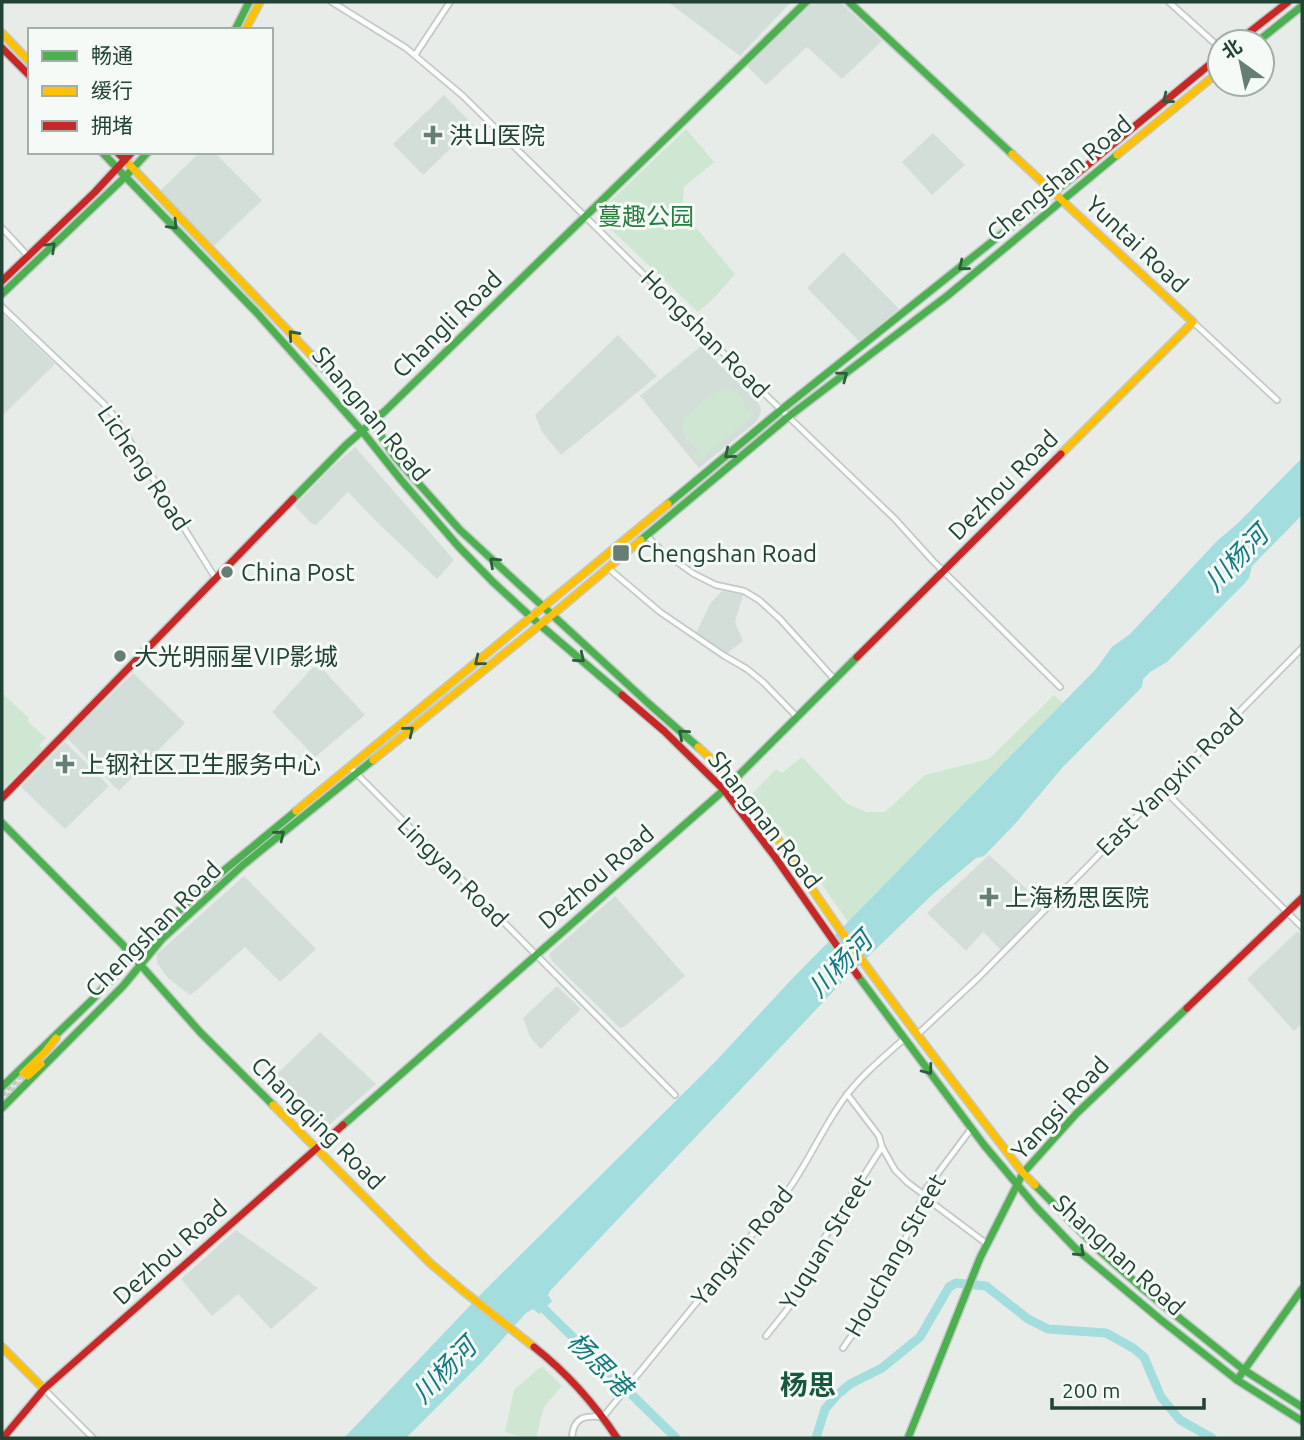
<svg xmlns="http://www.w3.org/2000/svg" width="1304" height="1440" font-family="Ubuntu,'Noto Sans SC',sans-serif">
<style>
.built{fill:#d4ded8}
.green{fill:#cfe6d3}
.water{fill:#a4dddd}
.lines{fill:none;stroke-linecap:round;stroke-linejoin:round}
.river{stroke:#a4dddd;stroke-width:9}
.secondary-tunnel{stroke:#bfcac5;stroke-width:5;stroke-dasharray:5 2.5;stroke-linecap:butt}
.street-casing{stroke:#c4c9c6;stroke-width:8}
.fast-casing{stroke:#c2cac6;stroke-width:10}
.slow-casing{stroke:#c2cac6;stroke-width:10}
.jam-casing{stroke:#c2cac6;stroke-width:10}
.street{stroke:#fbfcfc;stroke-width:4.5}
.fast{stroke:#4caf50;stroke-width:7}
.slow{stroke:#ffc107;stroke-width:7}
.jam{stroke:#c62828;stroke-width:7}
.oneway{stroke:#2c5d3c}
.poi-dot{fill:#667e74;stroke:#f5faf7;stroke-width:2.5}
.labels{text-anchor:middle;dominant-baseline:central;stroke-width:6;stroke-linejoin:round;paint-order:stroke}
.poi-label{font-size:24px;fill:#214235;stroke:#f5faf7;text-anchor:start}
.street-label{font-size:24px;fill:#214235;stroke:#f5faf7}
.park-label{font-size:24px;fill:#277e3e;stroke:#f5faf7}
.water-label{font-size:26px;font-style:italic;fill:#147a7f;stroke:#f5faf7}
.quarter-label{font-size:28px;font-weight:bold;fill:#1a5741;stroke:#f5faf7}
</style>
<rect width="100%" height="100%" fill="#e7ece9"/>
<g class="built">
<polygon points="668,2 791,2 740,56"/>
<polygon points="812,2 840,2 882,41 842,79 807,47 766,85 747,66"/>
<polygon points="444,95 474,126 423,175 393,144"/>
<polygon points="933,133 965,165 932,195 902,162"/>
<polygon points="200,152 214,152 262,200 214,246 160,191"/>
<polygon points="843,252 899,309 859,341 807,288"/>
<polygon points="2,313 55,364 2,416"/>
<polygon points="618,335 657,376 561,455 542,432 535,415"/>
<polygon points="701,346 757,401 760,406 761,411 759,417 756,422 699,468 640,396"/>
<polygon points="355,447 454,560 437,579 378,523 348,492 316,525 311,523 295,506 328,471"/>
<polygon points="722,591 743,595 735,622 743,641 726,654 696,633 710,604"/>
<polygon points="317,663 365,715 315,757 272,712"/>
<polygon points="133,673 185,723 119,791 67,738"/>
<polygon points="65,742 109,786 65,829 21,787"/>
<polygon points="989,855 1044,905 1001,950 983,932 966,951 927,913"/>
<polygon points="244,876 316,949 280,982 245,947 197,990 190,995 168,978 157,963 157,954"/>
<polygon points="615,896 685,976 624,1027 620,1028 552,961 549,954"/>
<polygon points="1298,931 1302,936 1302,1024 1294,1031 1247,979"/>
<polygon points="557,986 581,1009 541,1049 530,1037 523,1018"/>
<polygon points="320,1032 376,1084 329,1125 317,1127 276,1084 274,1077"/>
<polygon points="236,1230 318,1288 271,1329 238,1294 212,1316 181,1279"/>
</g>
<g class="green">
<polygon points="686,129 714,162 684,187 682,211 735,274 713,299 698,312 602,221 599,212"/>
<path d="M 724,389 C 740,391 745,397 747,413 L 752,410 L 755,414 L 698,461 L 694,457 L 702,450 C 687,443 680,436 684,419 L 711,395 Z"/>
<polygon points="2,693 29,718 27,721 46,738 39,745 42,749 2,790"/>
<polygon points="1054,695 1063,703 849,923 795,847 752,794 776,769 782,773 802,757 846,803 866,812 885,812 925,775 989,759"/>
<polygon points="543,1367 562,1386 544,1407 536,1438 524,1438 505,1432 514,1390 539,1368"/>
</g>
<polygon class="water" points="1302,458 1302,515 1252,566 1249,578 1245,583 1167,662 1150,672 1143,679 1142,687 1062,768 1014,825 984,856 976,858 933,894 844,980 550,1291 548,1295 552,1301 539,1314 533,1309 526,1313 483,1361 406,1438 344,1438 483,1292 716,1061 790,981 1096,669 1112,647 1130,634 1217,541 1238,523"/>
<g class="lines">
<g class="river">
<polyline points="537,1302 676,1438"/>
<polyline points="816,1438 825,1409 837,1395 850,1384 882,1368 920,1337 949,1287 956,1283 986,1286 1028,1319 1048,1329 1106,1333 1133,1348 1144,1357 1161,1397 1180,1420 1212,1438"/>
</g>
<g class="secondary-tunnel">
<polyline points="2,1095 23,1073"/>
<polyline points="2,1103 28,1076"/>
</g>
<defs>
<g id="street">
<polyline points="332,2 406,48 463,96 772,401 895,519 933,561 1060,687"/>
<polyline points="1169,2 1220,48"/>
<polyline points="415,55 450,2"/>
<polyline points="2,228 28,256"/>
<polyline points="2,307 104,404 114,416 216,579"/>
<polyline points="1193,322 1277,400"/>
<polyline points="647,536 663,552 694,574 716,585 744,591 759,600 780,619 835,680"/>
<polyline points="608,568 660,612 723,655 747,669 764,683 797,717"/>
<polyline points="350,767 675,1095"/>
<polyline points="1164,790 1302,927"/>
<polyline points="918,1034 979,977 1302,648"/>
<polyline points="847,1094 879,1136 882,1147 895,1170 907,1182 923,1194"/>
<polyline points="923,1196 987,1244"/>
<polyline points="766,1336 786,1311 814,1268 823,1240 882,1147"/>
<polyline points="843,1348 859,1325 896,1261 926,1189 971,1129"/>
<polyline points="44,1389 93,1438"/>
<path d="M 572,1438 C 573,1417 585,1415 603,1417 L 786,1193 C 808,1163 822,1129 843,1100 C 860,1076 883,1058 905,1038"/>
</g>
<g id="fast">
<polyline points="849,2 1012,154"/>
<polyline points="235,30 249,2"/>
<polyline points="1257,42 1302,6"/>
<polyline points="102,152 117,168"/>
<polyline points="117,168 257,313 362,431 401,480 458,546 493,582 532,618 622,695"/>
<polyline points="2,294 126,176 148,152"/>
<polyline points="317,361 372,422 395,457 460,530 648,703 698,747"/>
<polyline points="293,499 346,445 385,411 806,2"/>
<polyline points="668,504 781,410 1073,177"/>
<polyline points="641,540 788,417 947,296 1117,155"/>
<polyline points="2,823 122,944 200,1032 273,1105"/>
<polyline points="858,976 984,1145 1036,1207 1074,1247 1161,1320 1237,1380 1302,1421"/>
<polyline points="2,1087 94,998 153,934 216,877 296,811"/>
<polyline points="2,1108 123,986 162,939 243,865 373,760"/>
<polyline points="343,1125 724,790 857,657"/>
<polyline points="1035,1185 1100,1251 1142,1288 1244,1370 1302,1407"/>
<polyline points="1237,1380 1302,1289"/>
<polyline points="908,1438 980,1258 1023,1173 1076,1114 1187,1008"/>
</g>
<g id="slow">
<polyline points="245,30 260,2"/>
<polyline points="2,33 30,62"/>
<polyline points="1012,154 1193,322 1061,454"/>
<polyline points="1117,155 1220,71"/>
<polyline points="125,160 317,361"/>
<path d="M 698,747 C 757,798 796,868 841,931 C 899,1013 962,1093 1023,1173 L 1035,1185"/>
<polyline points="373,760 552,615 641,540"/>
<polyline points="296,811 668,504"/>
<polyline points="23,1073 45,1052 56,1038"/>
<polyline points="28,1076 41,1064"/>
<polyline points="273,1105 430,1263 462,1290 534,1347"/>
<polyline points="2,1347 44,1389"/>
</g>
<g id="jam">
<polyline points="1237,42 1288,2"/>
<polyline points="2,48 30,76"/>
<polyline points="117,152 125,160"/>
<polyline points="1073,177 1220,56"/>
<polyline points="2,281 95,192 132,152"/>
<polyline points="857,657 1061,454"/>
<polyline points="622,695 664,731 724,790 775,857 858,976"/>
<polyline points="2,798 293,499"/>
<polyline points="1187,1008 1302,898"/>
<path d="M 534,1347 C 567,1373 594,1403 617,1438"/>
<polyline points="3,1438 44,1389 343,1125"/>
</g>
</defs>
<use href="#street" class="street-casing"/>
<use href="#fast" class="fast-casing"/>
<use href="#slow" class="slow-casing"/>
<use href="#jam" class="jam-casing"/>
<use href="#street" class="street"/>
<use href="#fast" class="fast"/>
<use href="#slow" class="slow"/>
<use href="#jam" class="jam"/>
</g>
<defs><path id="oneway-chevron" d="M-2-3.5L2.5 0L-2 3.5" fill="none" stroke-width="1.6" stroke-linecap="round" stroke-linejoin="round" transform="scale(1.75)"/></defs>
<g class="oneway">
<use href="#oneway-chevron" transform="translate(1167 99) rotate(141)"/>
<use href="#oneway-chevron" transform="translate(173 225) rotate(46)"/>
<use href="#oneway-chevron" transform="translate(51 247) rotate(-44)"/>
<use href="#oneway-chevron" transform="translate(963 266) rotate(141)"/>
<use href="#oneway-chevron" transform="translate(293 335) rotate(-132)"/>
<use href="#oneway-chevron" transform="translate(843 376) rotate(-37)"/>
<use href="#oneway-chevron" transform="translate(729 454) rotate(140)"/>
<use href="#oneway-chevron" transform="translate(494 562) rotate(-137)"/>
<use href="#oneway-chevron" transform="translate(580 658) rotate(40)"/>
<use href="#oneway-chevron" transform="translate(479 661) rotate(141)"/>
<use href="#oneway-chevron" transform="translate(409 731) rotate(-39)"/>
<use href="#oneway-chevron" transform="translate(683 734) rotate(-139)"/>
<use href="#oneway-chevron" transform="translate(280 835) rotate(-39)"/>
<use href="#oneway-chevron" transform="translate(928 1070) rotate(53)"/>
<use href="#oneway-chevron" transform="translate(1080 1252) rotate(42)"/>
</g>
<g class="poi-dot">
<path d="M429.5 124.5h7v7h7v7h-7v7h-7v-7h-7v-7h7z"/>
<rect x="612" y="544" width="18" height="18" rx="3.5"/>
<circle cx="227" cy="572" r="7"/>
<circle cx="120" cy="656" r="7"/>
<path d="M61.5 753.5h7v7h7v7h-7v7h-7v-7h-7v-7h7z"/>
<path d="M985.5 886.5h7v7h7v7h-7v7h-7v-7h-7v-7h7z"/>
</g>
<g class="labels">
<g class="poi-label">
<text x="449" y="135">洪山医院</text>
<text x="637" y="553">Chengshan Road</text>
<text x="241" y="572">China Post</text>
<text x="134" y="656">大光明丽星VIP影城</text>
<text x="81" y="764">上钢社区卫生服务中心</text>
<text x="1005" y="897">上海杨思医院</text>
</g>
<g class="street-label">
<text transform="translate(1059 178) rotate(-40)">Chengshan Road</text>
<text transform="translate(1137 244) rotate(43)">Yuntai Road</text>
<text transform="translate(447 324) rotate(-44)">Changli Road</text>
<text transform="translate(705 334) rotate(45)">Hongshan Road</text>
<text transform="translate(371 414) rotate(50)">Shangnan Road</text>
<text transform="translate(144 468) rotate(56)">Licheng Road</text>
<text transform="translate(1003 485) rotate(-45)">Dezhou Road</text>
<text transform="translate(1170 782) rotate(-45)">East Yangxin Road</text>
<text transform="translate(765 820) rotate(52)">Shangnan Road</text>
<text transform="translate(453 872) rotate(45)">Lingyan Road</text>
<text transform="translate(596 877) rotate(-41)">Dezhou Road</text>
<text transform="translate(153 929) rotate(-45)">Chengshan Road</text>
<text transform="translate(1060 1108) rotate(-47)">Yangsi Road</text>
<text transform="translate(318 1123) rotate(45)">Changqing Road</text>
<text transform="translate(825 1242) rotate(-59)">Yuquan Street</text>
<text transform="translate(742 1246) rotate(-51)">Yangxin Road</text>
<text transform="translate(170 1252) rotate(-42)">Dezhou Road</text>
<text transform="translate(895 1255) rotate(-61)">Houchang Street</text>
<text transform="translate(1119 1255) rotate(42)">Shangnan Road</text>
</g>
<g class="park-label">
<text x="646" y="216">蔓趣公园</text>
</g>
<g class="water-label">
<text transform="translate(1236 558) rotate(-46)">川杨河</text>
<text transform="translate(840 964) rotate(-46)">川杨河</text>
<text transform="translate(600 1364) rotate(45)">杨思港</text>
<text transform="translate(444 1370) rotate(-46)">川杨河</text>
</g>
<g class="quarter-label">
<text x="808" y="1384">杨思</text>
</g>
</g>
<rect width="1304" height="1440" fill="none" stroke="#214235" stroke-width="7"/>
<rect x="28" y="28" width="245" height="126" fill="#f5faf7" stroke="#a0b0a9" stroke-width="2"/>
<rect x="42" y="51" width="35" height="10" fill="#4caf50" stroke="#a0b0a9" stroke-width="2"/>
<text x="91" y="63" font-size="21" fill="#214235">畅通</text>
<rect x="42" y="86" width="35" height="10" fill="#ffc107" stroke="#a0b0a9" stroke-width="2"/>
<text x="91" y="98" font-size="21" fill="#214235">缓行</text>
<rect x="42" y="121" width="35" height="10" fill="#c62828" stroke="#a0b0a9" stroke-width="2"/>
<text x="91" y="133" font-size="21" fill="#214235">拥堵</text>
<g transform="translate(1241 63) rotate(327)"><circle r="33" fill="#f5faf7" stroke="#a0b0a9" stroke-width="2"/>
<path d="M0-5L12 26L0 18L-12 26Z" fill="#667e74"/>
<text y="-10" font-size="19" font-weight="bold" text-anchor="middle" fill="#214235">北</text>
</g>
<path d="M1052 1398v10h152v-10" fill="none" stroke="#214235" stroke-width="3.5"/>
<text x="1062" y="1398" font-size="21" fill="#214235" stroke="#f5faf7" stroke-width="5" paint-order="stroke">200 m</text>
</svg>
